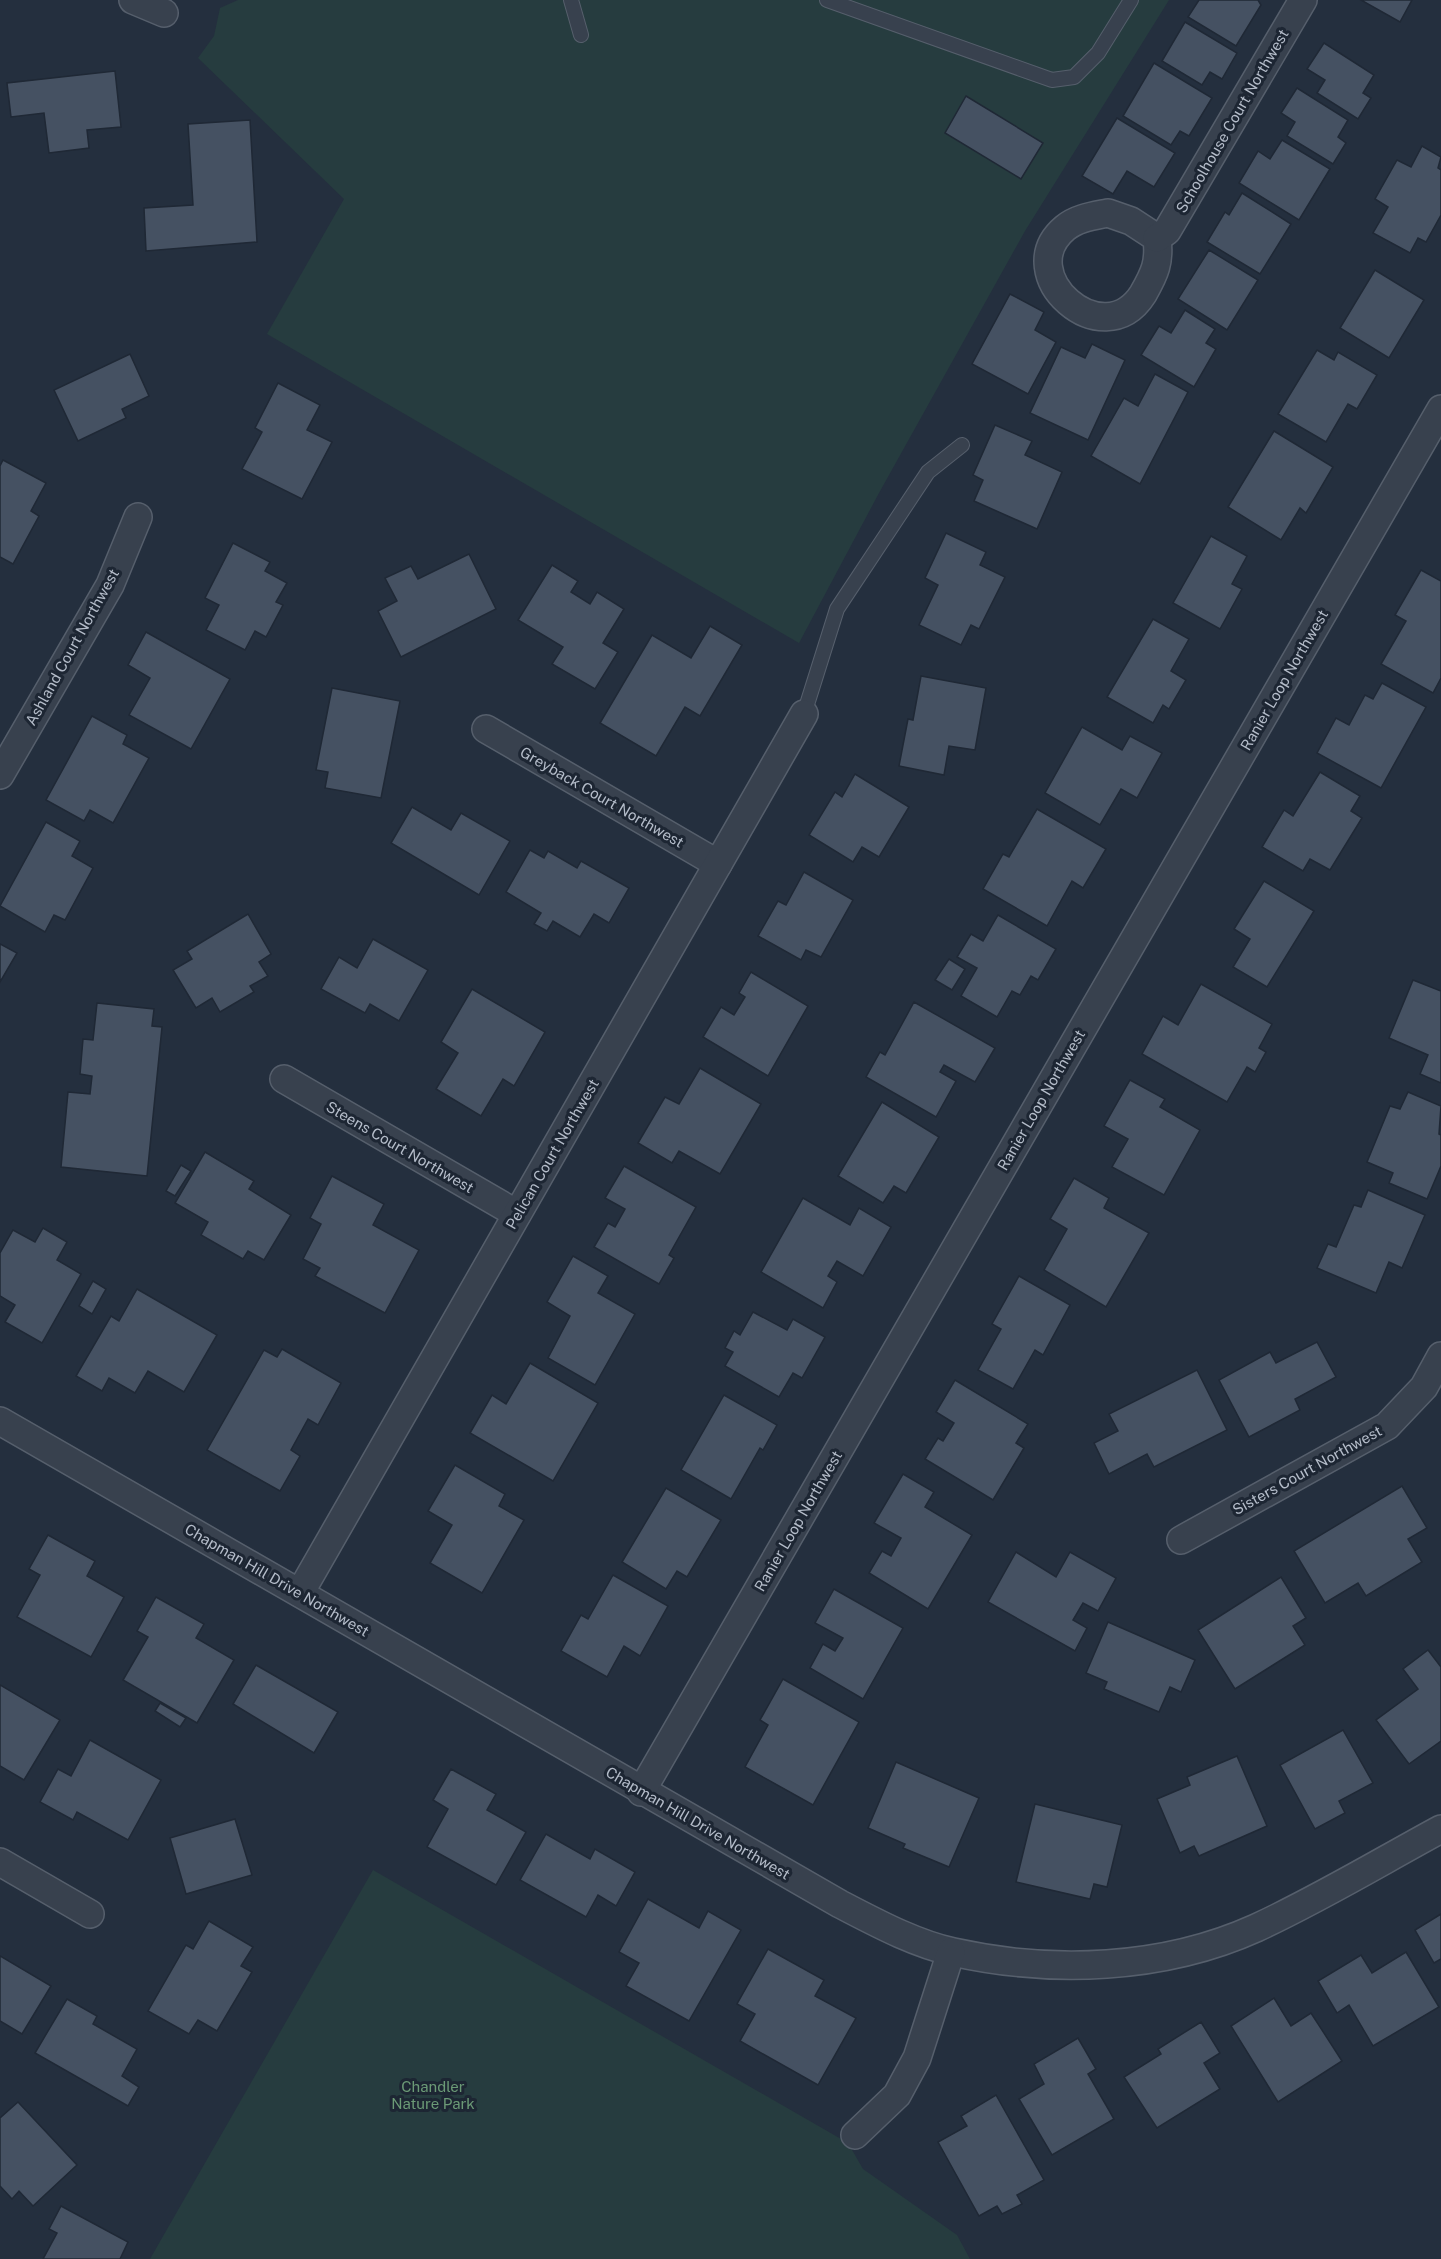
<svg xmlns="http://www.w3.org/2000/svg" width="1441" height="2259" font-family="'Public Sans',sans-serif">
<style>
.green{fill:#263c3f}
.building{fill:#455162;stroke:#1f2835;stroke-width:1.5}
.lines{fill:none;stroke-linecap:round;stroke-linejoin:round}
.lane-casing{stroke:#565f6c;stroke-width:16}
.street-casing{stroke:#565f6c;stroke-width:30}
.lane{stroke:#38414e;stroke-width:14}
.street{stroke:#38414e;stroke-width:27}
.labels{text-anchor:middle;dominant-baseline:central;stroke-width:6;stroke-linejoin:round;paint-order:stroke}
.street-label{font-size:15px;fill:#b4bcc9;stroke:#1d2633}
.park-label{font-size:15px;fill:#6b9a76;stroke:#1d2633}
</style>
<rect width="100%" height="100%" fill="#242f3e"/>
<g class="green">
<polygon points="238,0 1169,0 1025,231 879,493 799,643 267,334 344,199 198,58 214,36 220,8"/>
<polygon points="373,1870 848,2143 863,2169 957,2235 970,2259 150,2259"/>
</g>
<g class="building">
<polygon points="1199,0 1258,0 1261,5 1236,46 1188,17"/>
<polygon points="1361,0 1412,0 1400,22"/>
<polygon points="1185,22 1237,53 1222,79 1210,72 1202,85 1162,61"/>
<polygon points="1324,43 1374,75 1363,93 1371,98 1358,119 1317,93 1325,80 1307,69"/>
<polygon points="1154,63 1212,98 1189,136 1180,131 1171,145 1123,116"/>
<polygon points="115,71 121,127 87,130 89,148 49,153 44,113 11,117 7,83"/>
<polygon points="1297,88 1348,120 1338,137 1346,143 1333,164 1287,136 1295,122 1281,113"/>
<polygon points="966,96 1043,143 1021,179 945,133"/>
<polygon points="1117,118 1175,153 1154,187 1127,171 1113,194 1082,176"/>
<polygon points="250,120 257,242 146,251 144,208 193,205 188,124"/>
<polygon points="1282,140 1330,169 1299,220 1239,183 1258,151 1270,159"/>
<polygon points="1422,146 1441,157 1438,168 1441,170 1441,215 1426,242 1418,238 1410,253 1373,233 1388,207 1375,199 1397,160 1411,167"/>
<polygon points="1242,193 1291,224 1260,274 1207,242 1225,212 1229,215"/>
<polygon points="1209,250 1258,280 1227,330 1178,299"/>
<polygon points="1375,270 1424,300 1389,358 1340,328"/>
<polygon points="1010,294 1044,312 1035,330 1056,342 1028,394 972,364"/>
<polygon points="1185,310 1215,329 1206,343 1216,349 1194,387 1141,355 1159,326 1171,333"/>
<polygon points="1092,344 1125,360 1088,440 1030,413 1061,347 1085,358"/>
<polygon points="1317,350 1334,360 1338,352 1377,375 1357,409 1348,404 1326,442 1278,414"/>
<polygon points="130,354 149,396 122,409 126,418 78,441 54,390"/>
<polygon points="1155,374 1188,392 1140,484 1091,456 1124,398 1138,406"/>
<polygon points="278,383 320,405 307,430 332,442 302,499 242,469 262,432 255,428"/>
<polygon points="995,425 1032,441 1025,455 1062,472 1037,529 974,501 983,480 973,475"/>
<polygon points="1274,431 1333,467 1306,513 1300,508 1281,540 1228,507"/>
<polygon points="3,460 46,483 31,511 39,516 13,564 0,557 0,466"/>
<polygon points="946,533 986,552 980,565 1005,577 979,629 971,625 961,645 919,625 938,585 925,578"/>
<polygon points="1211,536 1247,556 1232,584 1242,589 1220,629 1173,603"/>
<polygon points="233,543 270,562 265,571 287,583 276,602 283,605 266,637 255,631 245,650 206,630 219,605 205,598"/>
<polygon points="469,554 496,609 401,657 378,611 397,601 385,578 411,566 418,579"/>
<polygon points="552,565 578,581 571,592 590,604 597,592 624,609 603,643 618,652 595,689 552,664 563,647 518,620"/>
<polygon points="1421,570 1441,581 1441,678 1433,693 1381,664 1406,621 1395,615"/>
<polygon points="1153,619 1189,639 1171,671 1186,680 1169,709 1163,705 1153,723 1107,697"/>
<polygon points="710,626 742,645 700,716 685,707 656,756 600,723 652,635 691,658"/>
<polygon points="146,632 230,679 191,749 129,715 150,678 128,665"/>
<polygon points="921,676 986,688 975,750 949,746 944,775 899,766 908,719 913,720"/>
<polygon points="1382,683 1426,707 1381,788 1317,753 1336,718 1349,725 1365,695 1373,699"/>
<polygon points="332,688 400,701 381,798 325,788 328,772 316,770"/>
<polygon points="92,716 127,735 123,744 149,758 113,823 90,810 84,821 46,800"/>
<polygon points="1082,727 1122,750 1130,736 1162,753 1137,798 1121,789 1100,825 1045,793"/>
<polygon points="1320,772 1360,796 1351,811 1362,818 1330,870 1310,859 1303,871 1262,847 1284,810 1293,816"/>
<polygon points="855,774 909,807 879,857 862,847 853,862 809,835 835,792 842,797"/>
<polygon points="412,807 451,830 461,813 510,841 479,895 391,843"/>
<polygon points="1037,809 1106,849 1083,888 1072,881 1047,926 983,889 1003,854 1009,857"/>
<polygon points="46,822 80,841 72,856 93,868 65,920 54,915 45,932 0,906"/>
<polygon points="530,850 544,858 548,851 577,868 581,861 629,888 609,923 594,914 580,937 553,921 547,931 534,924 541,913 506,892"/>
<polygon points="804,872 853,900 821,957 806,950 801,960 758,936 778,901 786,905"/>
<polygon points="1264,881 1314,911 1267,987 1233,967 1250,939 1234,929"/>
<polygon points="248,914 271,954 259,962 268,976 250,986 254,992 220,1012 212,998 196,1008 173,970 192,959 187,951"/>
<polygon points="998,915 1056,949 1038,980 1031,976 1020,995 1012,991 997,1017 961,996 977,968 957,957 971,934 983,941"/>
<polygon points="373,939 428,970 399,1021 370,1004 365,1013 321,989 339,957 357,968"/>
<polygon points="0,944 17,953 0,982"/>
<polygon points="949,959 965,969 952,990 935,980"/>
<polygon points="751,972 808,1006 768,1076 703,1037 721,1007 734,1015 745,997 739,993"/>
<polygon points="1413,980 1441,991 1441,1083 1420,1074 1428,1055 1389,1038"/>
<polygon points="1201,984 1272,1024 1259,1048 1266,1052 1255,1072 1247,1067 1227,1102 1142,1054 1163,1016 1178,1025"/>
<polygon points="472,989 545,1032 514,1086 503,1079 481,1116 436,1089 458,1053 441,1042"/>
<polygon points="914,1002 995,1048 975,1082 944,1065 940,1072 956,1081 936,1117 866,1077 880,1052 885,1055"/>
<polygon points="97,1003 154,1009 152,1026 162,1027 147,1176 61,1167 68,1092 90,1094 92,1076 80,1074 83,1039 93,1040"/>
<polygon points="700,1068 761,1104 720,1174 679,1151 672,1163 638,1143 665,1097 679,1104"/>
<polygon points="1130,1080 1165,1099 1160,1107 1200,1130 1164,1195 1112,1167 1128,1139 1104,1126"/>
<polygon points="1408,1092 1441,1106 1439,1134 1441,1135 1441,1166 1427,1199 1389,1183 1393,1173 1367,1162 1390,1106 1400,1109"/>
<polygon points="882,1102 939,1137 906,1193 894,1186 883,1203 838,1176"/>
<polygon points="205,1152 254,1181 249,1189 291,1215 264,1260 248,1251 243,1259 201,1235 208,1222 175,1203"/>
<polygon points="181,1165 191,1171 175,1196 166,1191"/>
<polygon points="624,1166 696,1207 669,1255 674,1258 659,1284 594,1247 608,1223 615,1227 625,1209 605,1198"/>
<polygon points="332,1176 384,1204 373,1225 419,1250 385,1313 315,1276 320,1268 303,1259 321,1224 310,1218"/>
<polygon points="1074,1178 1109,1198 1104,1208 1149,1233 1106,1307 1044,1270 1067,1229 1050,1219"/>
<polygon points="1368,1190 1425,1215 1402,1268 1389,1262 1376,1293 1317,1268 1328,1244 1336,1247 1354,1205 1361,1207"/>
<polygon points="803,1198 850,1225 859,1208 891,1227 863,1276 837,1261 828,1276 837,1282 823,1308 761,1272"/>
<polygon points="43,1228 67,1242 57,1260 81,1274 42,1343 5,1322 15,1305 0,1296 0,1253 13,1230 35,1242"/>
<polygon points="573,1256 608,1276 598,1293 635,1314 595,1385 548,1358 570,1316 547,1302"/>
<polygon points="1019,1276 1070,1305 1043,1355 1035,1350 1013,1389 978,1370 1001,1329 992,1324"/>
<polygon points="93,1281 106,1289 92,1314 79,1306"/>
<polygon points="137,1289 217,1335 184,1392 148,1371 135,1393 109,1378 102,1391 76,1376 111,1316 119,1321"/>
<polygon points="753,1312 787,1330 793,1319 825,1337 802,1378 793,1373 779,1397 725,1366 733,1352 725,1348 734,1331 740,1335"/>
<polygon points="1317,1342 1336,1377 1295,1399 1300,1410 1249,1437 1219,1380 1270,1352 1276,1363"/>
<polygon points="282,1349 341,1383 318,1425 308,1419 291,1450 300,1456 280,1491 207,1450 264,1350 277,1357"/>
<polygon points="530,1363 598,1403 553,1481 470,1433 492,1395 506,1404"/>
<polygon points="1197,1370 1227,1430 1154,1467 1147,1454 1109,1474 1094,1443 1118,1431 1109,1414"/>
<polygon points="955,1380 1028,1424 1016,1443 1024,1448 993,1500 925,1459 938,1438 943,1441 954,1423 936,1412"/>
<polygon points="724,1395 777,1425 763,1450 760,1448 731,1499 681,1470"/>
<polygon points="455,1465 505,1494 499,1506 524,1520 482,1593 430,1563 452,1525 428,1511"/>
<polygon points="903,1474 934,1492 925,1507 972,1535 928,1609 869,1573 882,1551 891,1556 901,1538 874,1523"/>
<polygon points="1402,1486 1427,1528 1408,1539 1422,1562 1366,1596 1358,1583 1325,1603 1294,1551"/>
<polygon points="666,1488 721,1520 687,1577 677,1571 666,1589 622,1562"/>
<polygon points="48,1535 95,1561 87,1576 124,1597 91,1657 17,1617 40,1575 29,1569"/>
<polygon points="1016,1552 1056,1577 1070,1552 1116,1578 1098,1611 1083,1603 1073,1620 1087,1628 1075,1651 988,1602"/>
<polygon points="613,1575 668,1606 640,1656 624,1646 607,1677 561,1651 581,1615 588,1619"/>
<polygon points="1281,1577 1306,1618 1293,1626 1305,1645 1235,1689 1198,1630"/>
<polygon points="834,1589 903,1628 863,1699 810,1668 823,1644 835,1651 843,1638 815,1623"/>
<polygon points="156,1597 204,1624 196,1638 234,1660 197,1723 123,1680 148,1637 137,1631"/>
<polygon points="1108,1622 1195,1660 1181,1692 1170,1687 1159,1712 1104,1689 1107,1682 1086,1673"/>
<polygon points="1428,1650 1441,1667 1441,1741 1409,1764 1376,1720 1418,1689 1403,1669"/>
<polygon points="256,1665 338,1712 314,1753 233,1704"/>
<polygon points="783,1679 859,1722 813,1805 745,1767 768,1725 760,1720"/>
<polygon points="0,1685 60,1720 24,1780 0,1766"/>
<polygon points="160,1703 186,1718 180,1727 155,1711"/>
<polygon points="1343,1730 1373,1783 1339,1801 1345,1813 1315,1829 1280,1765"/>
<polygon points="90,1740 161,1780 128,1840 77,1812 73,1820 40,1802 58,1769 71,1776"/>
<polygon points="1237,1756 1267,1826 1199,1856 1194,1846 1180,1853 1157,1799 1190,1785 1187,1777"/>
<polygon points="896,1762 979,1798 949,1867 903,1848 905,1844 868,1828"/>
<polygon points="451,1769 496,1794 487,1810 526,1832 496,1885 427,1847 448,1809 433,1800"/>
<polygon points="1035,1804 1122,1825 1107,1887 1094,1884 1090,1899 1016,1882"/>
<polygon points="235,1819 252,1875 186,1894 170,1838"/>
<polygon points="546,1834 590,1859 595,1849 635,1872 616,1906 598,1895 586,1917 520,1880"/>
<polygon points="648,1899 699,1928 708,1911 741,1930 689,2021 626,1986 639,1963 619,1952"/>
<polygon points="1441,1914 1441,1959 1434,1963 1415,1930"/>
<polygon points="209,1921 253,1947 241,1966 252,1972 217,2031 198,2020 189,2034 148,2011 186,1945 193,1949"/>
<polygon points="768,1949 824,1980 815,1996 856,2018 818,2085 740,2041 755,2014 737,2004"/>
<polygon points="1406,1952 1439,2007 1373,2046 1349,2005 1337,2013 1318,1981 1361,1955 1372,1973"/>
<polygon points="0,1956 51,1986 22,2034 0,2021"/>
<polygon points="1274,1998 1291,2026 1311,2013 1342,2061 1278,2102 1231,2026"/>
<polygon points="67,1999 97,2016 93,2024 137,2049 122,2076 139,2087 128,2106 35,2053"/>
<polygon points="1201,2022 1220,2053 1204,2063 1220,2089 1157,2128 1124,2077 1161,2054 1158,2049"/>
<polygon points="1078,2038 1096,2069 1088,2074 1114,2119 1052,2155 1019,2099 1044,2084 1034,2064"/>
<polygon points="996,2095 1044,2180 1017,2195 1022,2204 1002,2214 997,2206 979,2216 938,2142 967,2126 961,2116"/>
<polygon points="18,2102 77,2165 33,2206 19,2191 12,2199 0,2186 0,2118"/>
<polygon points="61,2206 128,2242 120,2259 43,2259 57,2233 49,2229"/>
</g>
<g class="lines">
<defs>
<g id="lane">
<polyline points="571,0 581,35"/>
<polyline points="827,0 1052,80 1074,77 1098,53 1131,0"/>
<polyline points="804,714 837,609 928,472 962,445"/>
</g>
<g id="street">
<polyline points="133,0 164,13"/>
<path d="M 1108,213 L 1131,221 L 1157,238 C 1160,262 1155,273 1143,294 C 1103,357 1010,274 1065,228 C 1077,218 1093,216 1108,213 Z"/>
<polyline points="1157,238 1167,231 1303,0"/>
<polyline points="486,729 718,864"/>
<polyline points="0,775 110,585 138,517"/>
<polyline points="284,1079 517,1214"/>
<path d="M 0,1421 L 840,1904 C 875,1922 913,1943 953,1952 C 1052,1974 1163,1970 1256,1928 C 1319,1899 1380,1862 1441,1829"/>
<polyline points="1181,1540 1387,1426 1424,1387 1441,1356"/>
<polyline points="300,1593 804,714"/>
<polyline points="641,1792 1441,409"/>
<polyline points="0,1862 90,1914"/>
<polyline points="855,2135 897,2095 917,2058 951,1952"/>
</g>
</defs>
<use href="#lane" class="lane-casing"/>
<use href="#street" class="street-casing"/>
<use href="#lane" class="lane"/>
<use href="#street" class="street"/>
</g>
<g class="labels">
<g class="street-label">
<text transform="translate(1232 121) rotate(-60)">Schoolhouse Court Northwest</text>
<text transform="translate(72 647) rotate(-61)">Ashland Court Northwest</text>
<text transform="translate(1284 680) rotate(-60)">Ranier Loop Northwest</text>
<text transform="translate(602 797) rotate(30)">Greyback Court Northwest</text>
<text transform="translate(1041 1100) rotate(-60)">Ranier Loop Northwest</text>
<text transform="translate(400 1147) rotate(30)">Steens Court Northwest</text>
<text transform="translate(552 1154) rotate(-60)">Pelican Court Northwest</text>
<text transform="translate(1307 1470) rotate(-29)">Sisters Court Northwest</text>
<text transform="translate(798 1521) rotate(-60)">Ranier Loop Northwest</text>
<text transform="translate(277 1580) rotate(30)">Chapman Hill Drive Northwest</text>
<text transform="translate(698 1823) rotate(30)">Chapman Hill Drive Northwest</text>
</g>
<g class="park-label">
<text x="433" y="2086">Chandler<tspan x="433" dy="17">Nature Park</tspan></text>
</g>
</g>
</svg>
